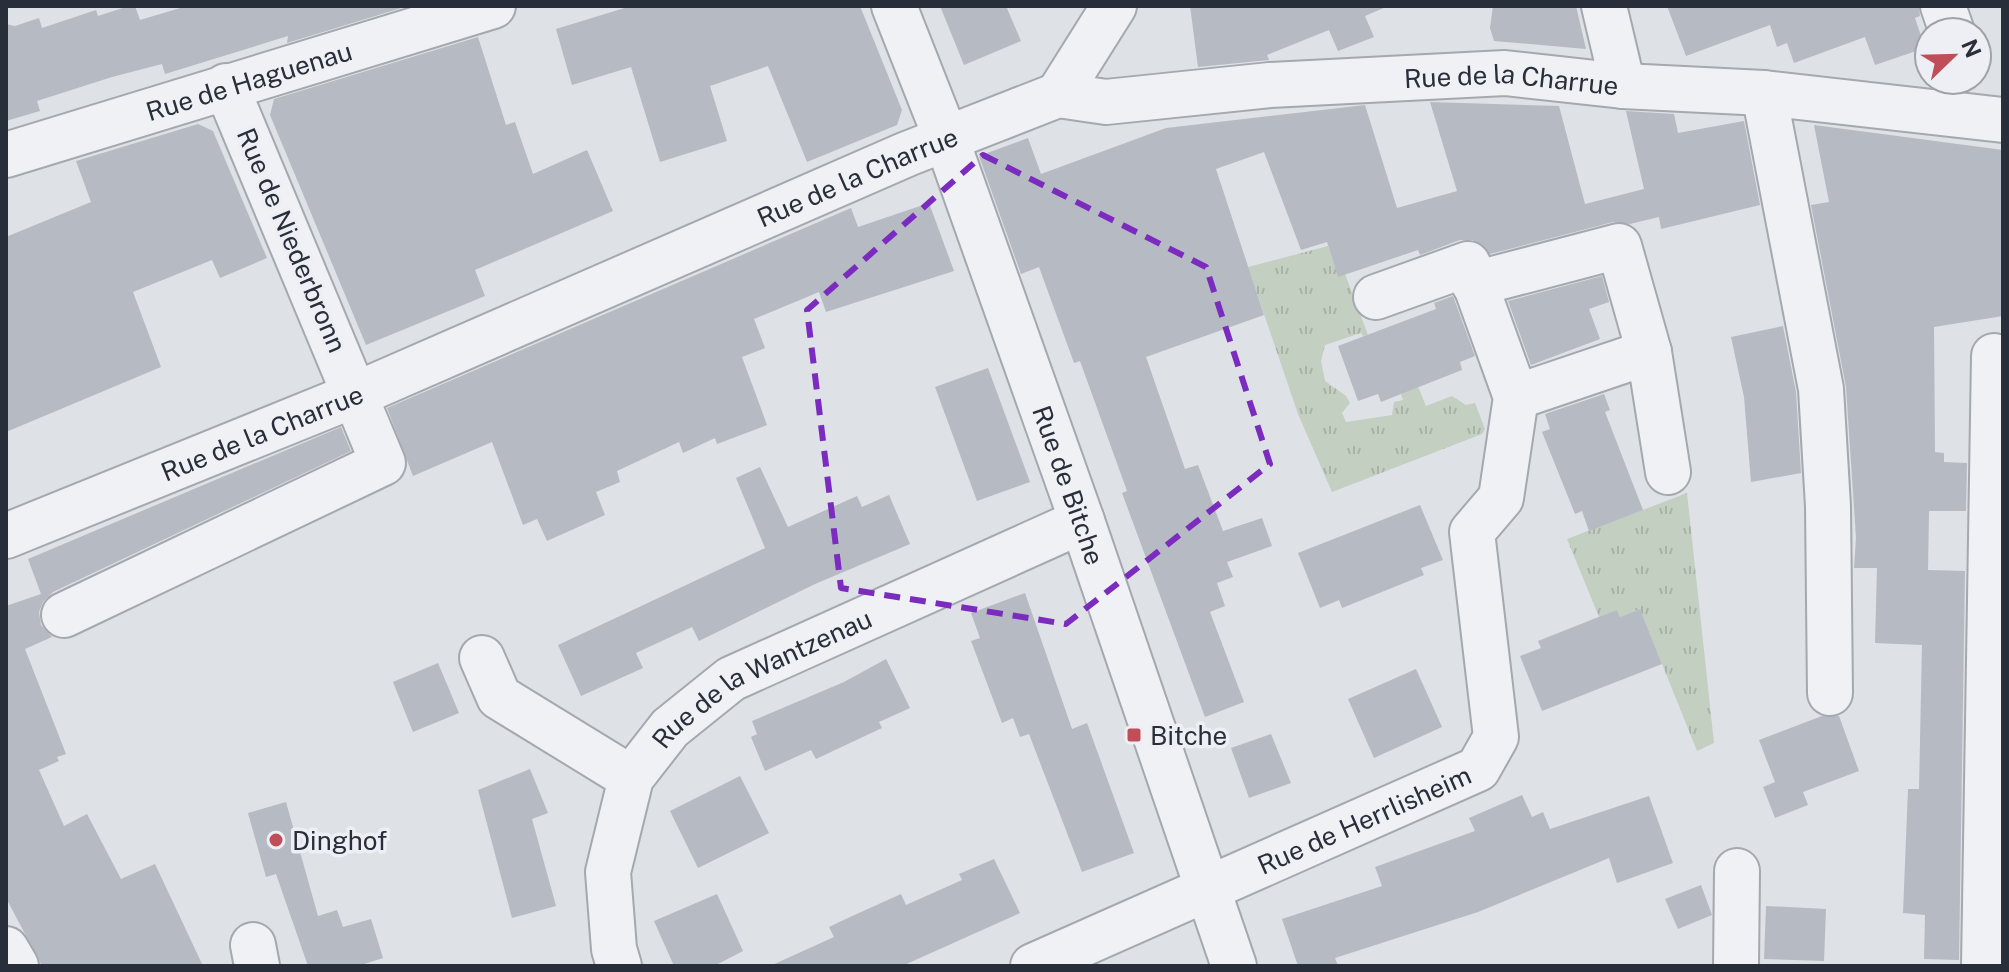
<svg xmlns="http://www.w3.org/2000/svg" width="2009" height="972" font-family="'Public Sans',sans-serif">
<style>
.grass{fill:url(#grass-tufts)}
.building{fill:#b6bac2}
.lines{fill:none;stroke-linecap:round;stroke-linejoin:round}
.minor-casing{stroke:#a4a8af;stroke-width:48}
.minor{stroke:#f0f1f5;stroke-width:44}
.marked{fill:none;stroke:#7b2cbf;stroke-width:6;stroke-dasharray:16 10;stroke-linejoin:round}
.poi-dot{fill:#c04e59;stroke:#edeff4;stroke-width:3}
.labels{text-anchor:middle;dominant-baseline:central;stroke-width:7;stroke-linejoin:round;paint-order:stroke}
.street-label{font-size:26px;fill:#292e3b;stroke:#edeff4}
.poi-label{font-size:26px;fill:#292e3b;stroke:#edeff4;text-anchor:start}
</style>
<defs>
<pattern id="grass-tufts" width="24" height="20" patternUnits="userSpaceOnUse" patternTransform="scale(2)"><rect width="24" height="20" fill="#c3cfc0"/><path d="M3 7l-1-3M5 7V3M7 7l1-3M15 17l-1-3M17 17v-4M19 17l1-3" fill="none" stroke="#a8b2a6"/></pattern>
</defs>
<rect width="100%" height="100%" fill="#dee1e6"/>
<g class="grass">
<polygon points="1328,246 1338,276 1345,274 1368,335 1363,336 1361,333 1325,345 1321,361 1325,381 1346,396 1350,403 1342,413 1346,422 1392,415 1394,402 1403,400 1401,394 1416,382 1426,406 1452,396 1466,405 1475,403 1485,429 1482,434 1332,492 1298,414 1248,267"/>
<polygon points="1687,493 1714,743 1697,751 1640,609 1620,617 1617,610 1599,617 1567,539"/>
</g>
<g class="building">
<polygon points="129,6 135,6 140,20 187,6 408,6 287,43 288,36 165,74 162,64 112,77 37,101 40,111 6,121 6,24 15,26 39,18 42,28 96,10 98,16"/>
<polygon points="631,6 860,6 902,110 897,125 807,162 768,66 710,86 727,141 660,162 631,67 572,85 556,29"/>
<polygon points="940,6 1006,6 1021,41 964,65"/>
<polygon points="1190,6 1386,6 1386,7 1365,16 1374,37 1338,51 1329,30 1267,55 1269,60 1198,67"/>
<polygon points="1493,6 1576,6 1586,49 1494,41 1490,28"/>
<polygon points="1667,6 1919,6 1920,16 1915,18 1925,48 1875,65 1865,37 1794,63 1787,43 1777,47 1770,25 1686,56"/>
<polygon points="478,37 506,125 515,122 533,174 587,150 613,211 475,270 485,296 366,345 270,115 274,99"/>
<polygon points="1430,102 1559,106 1585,204 1644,189 1626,111 1674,114 1678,133 1744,121 1760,205 1661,229 1659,217 1630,224 1613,222 1490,254 1473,240 1460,240 1420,255 1418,250 1338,277 1327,242 1301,250 1264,152 1216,169 1264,315 1146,357 1185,469 1198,465 1223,531 1262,518 1272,546 1227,562 1233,577 1217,583 1225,606 1210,612 1244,702 1205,717 1122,493 1127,491 1080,361 1074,363 1039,267 1021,274 979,156 1028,138 1041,174 1166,128 1365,105 1397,208 1457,191"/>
<polygon points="198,124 213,131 267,258 220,278 212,260 133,292 161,367 6,432 6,237 91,202 76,161"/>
<polygon points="1814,125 2003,150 2003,316 1934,327 1935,452 1944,453 1944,462 1967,463 1966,511 1929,511 1928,570 1965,571 1959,960 1924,959 1925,915 1903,913 1908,789 1919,789 1922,645 1875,643 1877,568 1854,568 1856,538 1846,387 1811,205 1829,202"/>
<polygon points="929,203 954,271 826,312 819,292 754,319 765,348 742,357 767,425 717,444 715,438 683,453 679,442 617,471 620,482 596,492 605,515 547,541 537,519 523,525 492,442 413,476 387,408 851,208 858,227"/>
<polygon points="1602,276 1609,302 1589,309 1600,339 1531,365 1508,301"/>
<polygon points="1453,296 1475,356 1460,362 1462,370 1401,394 1381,402 1378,394 1358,401 1338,346 1436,309 1434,303"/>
<polygon points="1783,326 1796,392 1801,473 1751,482 1744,397 1731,337"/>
<polygon points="988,368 1030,482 977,501 935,387"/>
<polygon points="1604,394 1610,410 1605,412 1643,510 1589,531 1582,511 1575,514 1542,432 1550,429 1545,414"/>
<polygon points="341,427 351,451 53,592 43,602 39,612 41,625 52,637 25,649 66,754 57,757 59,761 39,770 64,826 87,814 121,879 155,864 203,966 42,966 6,898 6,606 41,594 28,559"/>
<polygon points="760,467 788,527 857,496 862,507 889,495 910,544 815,584 699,641 692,627 636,653 643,668 581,696 558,645 765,548 736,478"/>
<polygon points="1420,505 1443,560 1421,568 1424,575 1342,608 1339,600 1320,608 1298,553"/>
<polygon points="1025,593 1072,729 1087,723 1134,853 1082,872 1029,734 1020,737 1013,718 1002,723 971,641 980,638 971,613"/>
<polygon points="1640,609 1662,664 1542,711 1520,656 1541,648 1538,641 1596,618 1617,610 1620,617"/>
<polygon points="886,659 910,708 879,722 882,728 816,759 811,750 765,771 751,737 757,734 752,721 844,682"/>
<polygon points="438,663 459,713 413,732 393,682"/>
<polygon points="1416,669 1442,727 1374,758 1348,699"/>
<polygon points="1822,716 1839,716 1859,771 1803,792 1808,805 1775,818 1763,787 1775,782 1759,740"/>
<polygon points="1271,734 1291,783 1249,798 1231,748"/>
<polygon points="530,769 548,813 532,819 556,906 512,918 478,790"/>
<polygon points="740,776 769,833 698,868 670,811"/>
<polygon points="1522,795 1532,817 1543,812 1550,829 1649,796 1673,863 1617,883 1609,858 1478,912 1335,958 1338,966 1298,966 1282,919 1382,886 1375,867 1475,831 1469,818"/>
<polygon points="286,802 318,916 337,910 343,927 371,919 383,958 358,966 308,966 276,874 266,877 248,813"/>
<polygon points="994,859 1020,913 902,966 770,966 834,937 829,927 850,917 901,894 906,905 962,880 959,874"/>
<polygon points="1701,885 1712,915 1678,929 1665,899"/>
<polygon points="717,894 743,951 714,966 674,966 654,921"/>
<polygon points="1766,906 1826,909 1824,961 1764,959"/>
</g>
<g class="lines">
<defs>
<g id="minor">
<path id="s1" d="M 894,6 L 946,138 L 1082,521 L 1234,966"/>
<polyline points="1604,6 1623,86"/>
<polyline points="1943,6 1952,32"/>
<polyline points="1764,93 1821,389 1828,506 1830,693"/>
<polyline points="1058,95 1114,6"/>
<path id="s2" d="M 6,155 L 493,6"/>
<polyline points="1474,284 1619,246 1649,352 1668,472"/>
<polyline points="1516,397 1649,352"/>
<path id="s3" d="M 6,536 L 357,394 L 907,154 L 1058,95 L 1106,102 L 1270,85 L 1505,73 L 1623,86 L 1764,93 L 2003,120"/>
<polyline points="64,615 383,463 226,86"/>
<polyline points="482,658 499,697 631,778"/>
<polyline points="253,945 257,966"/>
<polyline points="6,949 16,966"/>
<path id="s4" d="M 619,966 L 614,949 L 608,872 L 631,778 L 670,728 L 731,679 L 1082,521"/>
<path id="s5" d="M 1033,966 L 1478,769 L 1496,737 L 1472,532 L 1501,498 L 1516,397 L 1468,264 L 1376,297"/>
<polyline points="1736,966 1737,871"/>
<polyline points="1984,966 1994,356"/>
</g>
</defs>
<use href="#minor" class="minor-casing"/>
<use href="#minor" class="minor"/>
</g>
<path class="marked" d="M 983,155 L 1206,267 L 1270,464 L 1066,624 L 841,588 L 807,310 Z"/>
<g class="poi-dot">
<rect x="1126" y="727" width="16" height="16" rx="4"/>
<circle cx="276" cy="840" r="8"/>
</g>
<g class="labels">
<g class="street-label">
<text stroke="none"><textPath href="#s2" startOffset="254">Rue de Haguenau</textPath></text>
<text stroke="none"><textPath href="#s3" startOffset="1596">Rue de la Charrue</textPath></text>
<text stroke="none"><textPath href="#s3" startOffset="924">Rue de la Charrue</textPath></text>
<text transform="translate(292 240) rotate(67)">Rue de Niederbronn</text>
<text stroke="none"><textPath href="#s3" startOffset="276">Rue de la Charrue</textPath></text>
<text stroke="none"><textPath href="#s1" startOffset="510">Rue de Bitche</textPath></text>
<text stroke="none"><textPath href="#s4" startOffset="360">Rue de la Wantzenau</textPath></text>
<text stroke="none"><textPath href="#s5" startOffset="362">Rue de Herrlisheim</textPath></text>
</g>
<g class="poi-label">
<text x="1150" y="735">Bitche</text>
<text x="292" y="840">Dinghof</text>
</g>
</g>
<rect width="2009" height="972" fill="none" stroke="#292e3b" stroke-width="16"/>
<g transform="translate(1953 56) rotate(67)"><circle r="38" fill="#edeff4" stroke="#9fa2aa" stroke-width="2"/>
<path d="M0-6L14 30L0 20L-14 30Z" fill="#c04e59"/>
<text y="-12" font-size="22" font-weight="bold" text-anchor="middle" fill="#292e3b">N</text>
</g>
</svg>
